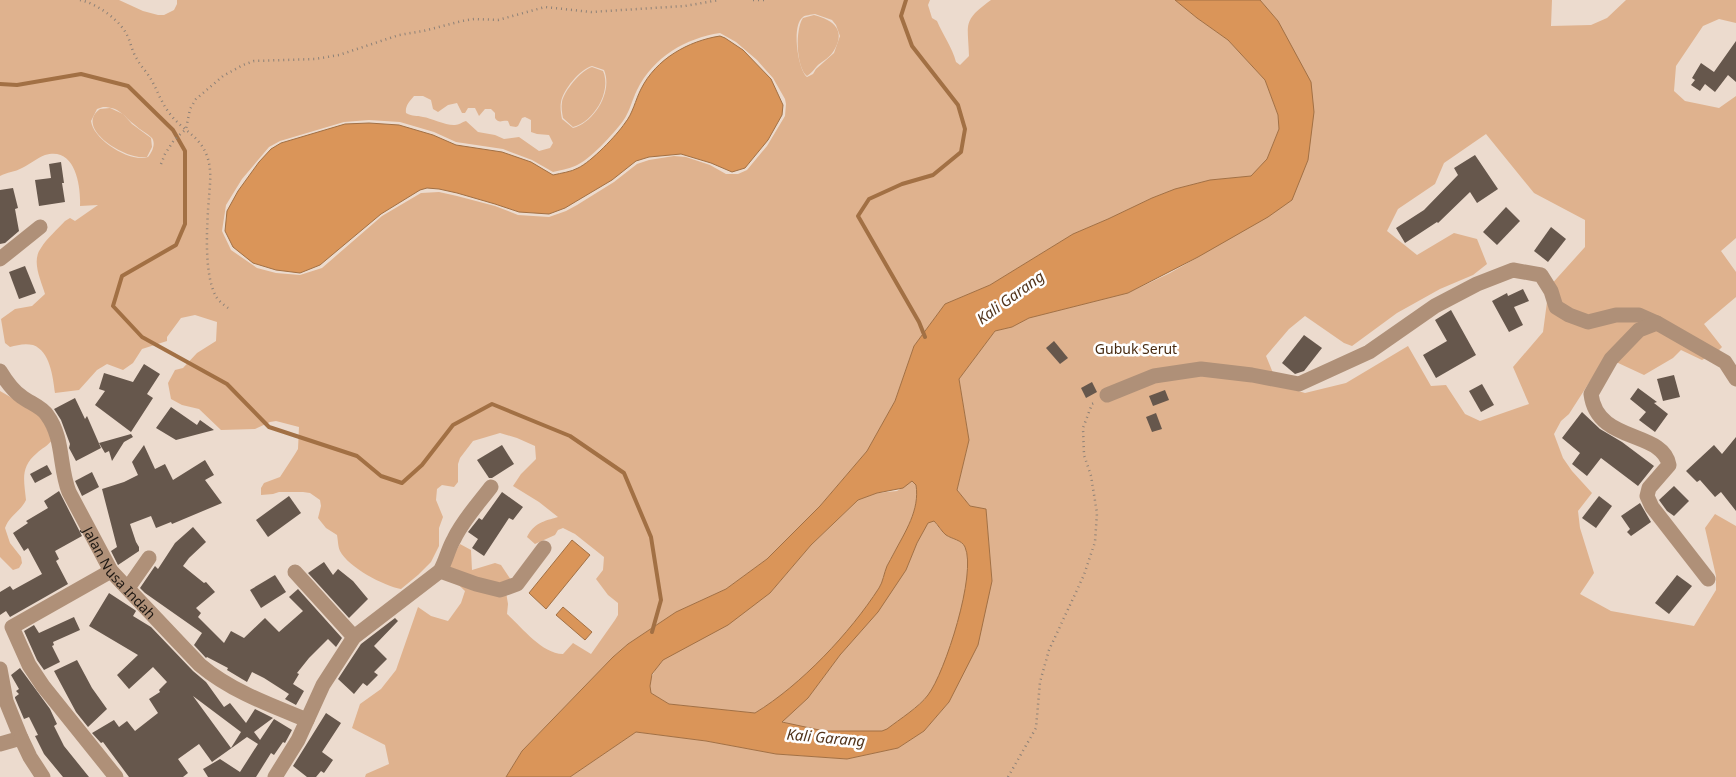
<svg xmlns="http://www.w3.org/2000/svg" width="1736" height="777" font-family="'Noto Sans',sans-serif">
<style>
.green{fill:#dfb28e;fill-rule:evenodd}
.water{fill:#da9559;stroke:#a27044;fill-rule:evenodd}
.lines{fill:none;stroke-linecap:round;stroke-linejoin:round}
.stream{stroke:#a27044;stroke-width:4}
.building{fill:#66574c;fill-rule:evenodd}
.path{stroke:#8d8177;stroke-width:2.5;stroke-dasharray:1 4;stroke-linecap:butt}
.street{stroke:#af9078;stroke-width:15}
.labels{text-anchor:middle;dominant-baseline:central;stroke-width:5;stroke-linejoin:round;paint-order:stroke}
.park-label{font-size:14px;fill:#482b11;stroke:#fff}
.street-label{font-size:14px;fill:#1e1813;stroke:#fff}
.water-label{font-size:15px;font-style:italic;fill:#52341b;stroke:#fff}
</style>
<rect width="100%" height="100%" fill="#ecdbce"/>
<g class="green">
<path d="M 0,0 L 119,0 L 143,11 L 158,15 L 164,15 L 174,10 L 177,4 L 177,0 L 930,0 L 928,5 L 932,18 L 937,21 C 943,35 952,47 956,62 L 960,65 L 969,56 C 968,23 962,21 991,0 L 1175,0 L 1197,18 L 1228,40 L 1265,80 L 1278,115 L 1279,129 L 1267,159 L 1252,176 L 1210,180 L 1175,189 L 1152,198 L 1108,219 L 1073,234 L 990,285 L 945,304 L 914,346 L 895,401 L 867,451 L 820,506 L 767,559 L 726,589 L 676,612 L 628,644 L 613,657 L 522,751 L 506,777 L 365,777 L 366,774 L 389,764 L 385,745 L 352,728 L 360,704 L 381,689 L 396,670 L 418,607 L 431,616 L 448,621 L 461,603 L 465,591 L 444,571 L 460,544 L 471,550 L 472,570 L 495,563 L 501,565 L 511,580 L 506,592 L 508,604 L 507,614 C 523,628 541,653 563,654 L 573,643 L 591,654 L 615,620 L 618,615 L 618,603 L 608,595 L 596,579 L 603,570 L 604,557 L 575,534 L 563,528 L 558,530 L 555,535 L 535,544 L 527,537 C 534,523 544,521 558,517 L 539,502 L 513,486 L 521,474 L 536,459 L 535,446 L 517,438 L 500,433 L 473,441 L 460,458 L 458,464 L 458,482 L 454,487 L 442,485 L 437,489 L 436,500 L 443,517 L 439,528 L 439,546 L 431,562 L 418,575 L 401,589 C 384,586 348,567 340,551 C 338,547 338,540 337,535 L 326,528 L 318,518 L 321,506 L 320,500 L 310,493 L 303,492 L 279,492 L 273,494 L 261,495 L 261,488 L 264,483 L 280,477 L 295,454 L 298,449 L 299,427 L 276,421 L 270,422 L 255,429 L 221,430 L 199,409 L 182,405 L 171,399 L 168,383 L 175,370 L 183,368 L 197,353 L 216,341 L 217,322 L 195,315 L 181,318 L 167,337 L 167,341 L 142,349 L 133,363 L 123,370 L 107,364 L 97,370 L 79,390 L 55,393 C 53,377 50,351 33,345 C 25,343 17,345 10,347 L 5,343 L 1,319 L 15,309 L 32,306 L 45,294 C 41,280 31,261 41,248 C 47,238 57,230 65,221 L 70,218 L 75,221 L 98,205 L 80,206 C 81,185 75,146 45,155 C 37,158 30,164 22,168 C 15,172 7,172 0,176 ZM 815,14 L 832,20 L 836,25 L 840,36 L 834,53 L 816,69 L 813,74 L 807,77 C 798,70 791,25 803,17 C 805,15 811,15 815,14 ZM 720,33 L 736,42 L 757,60 L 773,78 L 785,99 L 786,104 L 785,116 L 767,146 L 747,170 L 738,174 L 726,174 L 710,165 L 686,157 L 674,156 L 649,160 L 637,164 L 614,182 L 577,205 L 566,211 L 549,217 L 518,215 L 495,206 L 457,196 L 439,192 L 421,193 L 382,216 L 322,268 L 300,275 L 276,273 L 257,268 L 231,250 L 222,231 L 226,205 L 242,179 L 269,147 L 280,141 L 344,122 L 369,120 L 400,122 L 434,132 L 456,142 L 503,149 L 532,160 L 553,172 C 560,170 568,169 575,166 C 589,161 614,133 623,121 C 630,111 632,100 637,90 C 653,57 686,38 720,33 ZM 592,66 L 604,70 C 613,91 595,122 573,128 L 562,119 C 561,114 560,107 561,102 C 563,90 580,69 592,66 ZM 414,96 L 423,96 L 431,100 L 433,109 L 438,112 L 448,105 L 457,103 L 462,113 L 465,113 L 468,108 L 475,108 L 479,116 L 485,109 L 491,109 L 495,113 L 495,118 C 499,124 502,120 508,121 L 510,126 L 516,127 L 518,126 L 522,118 L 525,117 L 531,120 L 531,132 L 537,134 L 549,135 L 553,143 L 550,148 L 539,151 L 519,137 L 504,139 L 495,135 L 478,132 L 466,121 C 462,122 459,125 455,125 C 447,126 431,118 423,117 C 416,115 413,117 406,113 C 405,106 409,102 414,96 ZM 103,107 C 120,107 123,116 135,125 C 140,130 147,133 152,138 C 156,144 152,152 148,157 C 129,163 93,139 91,121 L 97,109 Z"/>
<path d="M 1260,0 L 1552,0 L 1551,26 L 1591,25 L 1607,18 L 1626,0 L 1736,0 L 1736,23 L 1719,19 L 1703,26 L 1676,66 L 1674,91 L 1685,101 L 1719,108 L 1736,96 L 1736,238 L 1721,251 L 1736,272 L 1736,297 L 1704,324 L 1722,347 L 1717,352 L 1702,360 L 1681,350 L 1673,358 L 1644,375 L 1616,362 L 1594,375 L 1569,414 L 1561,421 L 1554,434 L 1563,458 L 1572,471 L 1592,493 L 1578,511 L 1580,528 L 1594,573 L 1580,594 L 1611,611 L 1694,626 L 1716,590 L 1716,576 L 1705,528 L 1715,514 L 1736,526 L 1736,777 L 570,777 L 636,732 L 706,741 L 776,754 L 847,759 L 898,748 L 924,731 L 949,702 L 992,581 L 986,509 L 970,506 L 957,490 L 969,440 L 959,379 L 995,331 L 1012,327 L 1029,318 L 1128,293 L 1170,273 L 1198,257 L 1302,173 L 1308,160 L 1278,21 ZM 1486,134 L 1534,193 L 1585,220 L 1585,247 L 1549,287 L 1543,332 L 1513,367 L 1529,404 L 1480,421 L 1465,414 L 1446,385 L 1431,386 L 1408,346 L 1346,383 L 1305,393 L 1278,385 L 1266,356 L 1289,329 L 1305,316 L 1344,343 L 1352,346 L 1397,313 L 1440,289 L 1473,275 L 1487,264 L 1477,239 L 1454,233 L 1417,255 L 1387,231 L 1398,209 L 1435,184 L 1444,163 Z"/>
<path d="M 814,15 C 834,20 847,31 833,52 C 830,57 823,61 818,65 C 814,69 812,73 807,76 C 796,67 795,29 803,18 Z"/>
<path d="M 592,67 L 603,71 C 612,91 594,122 573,127 L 563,118 C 562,113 561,107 562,102 C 564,91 581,70 592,67 Z"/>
<path d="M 110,108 L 123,114 L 132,124 L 151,138 L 152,147 L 147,157 C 127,161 73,128 100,109 Z"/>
<path d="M 0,391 L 38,413 L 42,418 L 52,440 C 48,446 42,448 37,453 C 20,467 24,480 26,500 C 21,511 9,516 5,528 L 10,543 L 21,557 L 22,563 L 19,568 L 13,570 L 0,557 Z"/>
<path d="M 912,481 L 916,485 C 920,510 905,532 894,553 C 892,557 889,562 887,566 C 884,573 883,582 879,588 C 849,635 803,683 755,713 L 669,704 L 651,693 C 648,679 654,671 663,660 L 770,593 L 811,545 L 858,500 L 877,493 L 897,491 Z"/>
<path d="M 933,520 C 937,525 941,531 946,535 C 951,539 962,540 965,547 C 978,569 945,676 928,695 C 917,708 900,719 887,730 L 882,731 C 850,732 811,734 782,721 L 808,698 L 840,655 L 878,611 L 906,570 L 917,543 L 928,523 Z"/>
</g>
<g class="water">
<path d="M 1175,0 L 1260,0 L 1278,21 L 1311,82 L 1314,112 L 1308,160 L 1292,200 L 1268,217 L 1198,257 L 1128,293 L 1029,318 L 1012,327 L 995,331 L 959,379 L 969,440 L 957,490 L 970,506 L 986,509 L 992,581 L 978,645 L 949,702 L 924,731 L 898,748 L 847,759 L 776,754 L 706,741 L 636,732 L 570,777 L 506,777 L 522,751 L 613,657 L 628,644 L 676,612 L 726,589 L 767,559 L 820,506 L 867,451 L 895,401 L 914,346 L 945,304 L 990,285 L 1073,234 L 1108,219 L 1152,198 L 1175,189 L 1210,180 L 1251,176 L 1267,159 L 1279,129 L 1278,115 L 1265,80 L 1228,40 L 1197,18 ZM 912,481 L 916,485 C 920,510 905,532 894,553 C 892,557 889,562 887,566 C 884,573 883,582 879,588 C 850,633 801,685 755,713 L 669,704 L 651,693 L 650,686 L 652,674 L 663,660 L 728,625 L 770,593 L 811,545 L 858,500 L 877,493 L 903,488 ZM 934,521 C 938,525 942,532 946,535 C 952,539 962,540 965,547 C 977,573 945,673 928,695 C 919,707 900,719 887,729 L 882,731 L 824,731 L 782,722 L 808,698 L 840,655 L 878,612 L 906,570 L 917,543 L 928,523 Z"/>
<path d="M 720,36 L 725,38 L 743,50 L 771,79 L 783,105 L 782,115 L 768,140 L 745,168 L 732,172 L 711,163 L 681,154 L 649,157 L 636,161 L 612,180 L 575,202 L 565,208 L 549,214 L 519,212 L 495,204 L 457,193 L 439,189 L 427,188 L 420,190 L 381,214 L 320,265 L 300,273 L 276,270 L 253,263 L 233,247 L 225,231 L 227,211 L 238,191 L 259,162 L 271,149 L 281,143 L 345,124 L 369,123 L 399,125 L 433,135 L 456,145 L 502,152 L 531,162 L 553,175 C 561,173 571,172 578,168 C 591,162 617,135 625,123 C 633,113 635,101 641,89 C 656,59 688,41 720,36 Z"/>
<polygon points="572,540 590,555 546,609 529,593"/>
<polygon points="563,607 592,632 585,640 556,615"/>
</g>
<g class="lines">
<g class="stream">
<polyline points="906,0 901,16 912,46 958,105 965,129 961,152 933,175 902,184 869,199 858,216 919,322 925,337"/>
<polyline points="0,84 17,85 81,74 128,86 173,130 185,151 185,224 176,245 122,276 113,306 142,337 227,384 269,427 357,456 381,476 402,483 422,465 453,425 492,404 570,436 624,473 651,537 661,600 652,632"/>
</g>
</g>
<g class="building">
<polygon points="1736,41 1736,82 1728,75 1715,92 1705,84 1700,91 1691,85 1695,80 1692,78 1701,63 1714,72"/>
<polygon points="1475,155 1498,189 1477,203 1470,192 1438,223 1437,222 1405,243 1396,228 1424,210 1458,175 1454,168"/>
<polygon points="61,162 64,183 62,183 65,202 39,206 35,180 51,178 49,164"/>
<polygon points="13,188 18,208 15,209 19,231 5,243 0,244 0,190"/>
<polygon points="1506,207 1520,221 1497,245 1483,232"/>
<polygon points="1551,227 1566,239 1548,262 1534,251"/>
<polygon points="25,266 36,293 19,299 9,272"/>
<polygon points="1523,289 1529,301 1514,307 1523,325 1509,332 1492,301 1507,293 1508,296"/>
<polygon points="1451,310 1476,355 1436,378 1423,355 1447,341 1435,320"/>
<polygon points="1304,335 1322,348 1304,371 1295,374 1282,363"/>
<polygon points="1054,341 1068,358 1060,364 1046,348"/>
<polygon points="144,364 160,374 147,394 153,398 131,432 95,405 105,391 99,389 104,373 133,382"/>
<polygon points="1674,375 1680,397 1663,401 1657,379"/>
<polygon points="1092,382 1097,392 1086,398 1081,388"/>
<polygon points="1482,384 1494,405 1481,412 1469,391"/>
<polygon points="1638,388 1657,402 1654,403 1668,414 1655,432 1639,420 1646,412 1630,399"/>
<polygon points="1165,390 1169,400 1153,406 1149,396"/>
<polygon points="75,398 85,419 87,416 101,448 76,461 69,448 70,444 61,420 54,409"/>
<polygon points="171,407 197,425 200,420 214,430 176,440 156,428"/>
<polygon points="1582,412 1600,429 1622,442 1654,466 1638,486 1601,458 1587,476 1572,464 1580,453 1562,438"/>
<polygon points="1156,413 1162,429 1152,432 1146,417"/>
<polygon points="131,434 133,437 124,442 112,461 109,451 105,453 99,443"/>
<polygon points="1736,437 1736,511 1721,492 1715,497 1700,480 1697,482 1686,471 1714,445 1722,454"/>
<polygon points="144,445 155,469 165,464 173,480 205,460 214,475 205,480 222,503 172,524 171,522 156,528 151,516 130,524 136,542 139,547 139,551 118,565 111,551 117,547 102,489 124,482 138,475 132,462"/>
<polygon points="502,445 514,464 492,478 489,478 477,460"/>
<polygon points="47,465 52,474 35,483 30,474"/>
<polygon points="92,472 99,487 82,496 75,481"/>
<polygon points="1674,486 1689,501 1674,516 1667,511 1659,500"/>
<polygon points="59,491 82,536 55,551 59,559 56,561 68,584 10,617 6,611 0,615 0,592 10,586 13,590 42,574 28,548 24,551 13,533 28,523 26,521 48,508 44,501"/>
<polygon points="502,492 523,507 513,520 509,518 484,556 472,548 478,539 468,532 479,518 482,520"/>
<polygon points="289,496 301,513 268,537 256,520"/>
<polygon points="1599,496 1612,506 1596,528 1582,518"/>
<polygon points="1640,503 1651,522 1631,536 1627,532 1630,529 1621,516"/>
<polygon points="193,527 206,542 189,558 183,566 204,583 206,582 215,592 196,608 201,613 198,617 224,643 231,631 244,638 265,618 279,632 303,611 289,597 298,589 342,638 336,647 328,639 309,658 297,673 299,674 293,684 304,691 296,705 285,699 289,694 264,678 252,672 247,682 227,670 228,668 207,657 206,658 194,645 202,633 145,593 140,588 155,566 158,569 175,543"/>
<polygon points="324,562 333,575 338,569 353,581 368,599 349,618 308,573"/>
<polygon points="275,575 286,592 261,608 250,590"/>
<polygon points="1677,575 1692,586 1669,614 1655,603"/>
<path d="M 109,593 L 135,610 L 136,611 L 133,616 L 151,627 L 193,671 L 206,682 L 224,707 L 230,703 L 246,723 L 255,709 L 273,718 L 254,732 L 260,740 L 274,719 L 292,730 L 285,743 L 283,742 L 274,755 L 271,753 L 256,777 L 208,777 L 203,769 L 220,759 L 240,772 L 258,744 L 247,737 L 212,762 L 199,744 L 178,759 L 188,773 L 183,777 L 129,777 L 103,742 L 101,743 L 92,733 L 114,720 L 119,727 L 127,721 L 135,731 L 158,713 L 149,699 L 160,692 L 159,690 L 167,682 L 153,667 L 129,689 L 117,675 L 138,655 L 89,626 ZM 193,696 L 241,732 L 231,748 Z"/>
<polygon points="74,617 80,630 53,642 54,645 52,646 60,662 44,670 37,660 24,631 34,625 39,633"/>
<polygon points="395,618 398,621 374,646 387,659 374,672 378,675 367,686 363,683 354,694 338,679 361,644"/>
<polygon points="77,660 92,688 107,709 88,727 76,712 54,671"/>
<polygon points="20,668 50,709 57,724 54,726 64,746 89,777 63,777 44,754 35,736 38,735 29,717 24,719 15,698 15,697 19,694 16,691 19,689 11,675"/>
<polygon points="326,713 341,723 322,752 333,760 324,773 321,771 316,777 307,777 293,766"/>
</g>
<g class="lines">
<g class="path">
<path d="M 80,0 C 96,3 120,20 127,35 C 131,43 132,52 137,59 C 141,67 148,73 152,81 C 158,92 162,104 170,114 C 182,130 200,136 207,156 C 212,170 210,183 209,197 C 207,223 203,276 217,298 C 220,302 224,305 228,308"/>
<polyline points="753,0 766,0"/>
<polyline points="161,164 165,154 174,140 186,129 190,109 196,99 223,76 243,65 254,61 315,59 339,55 399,35 423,31 462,21 474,19 498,20 545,7 591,12 685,6 719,0"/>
<polyline points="1008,777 1036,728 1040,682 1049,650 1084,575 1095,542 1097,513 1091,476 1084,455 1083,428 1092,404 1096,402"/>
</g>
<g class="street">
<polyline points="0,259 40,227"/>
<path id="s1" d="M 0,371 C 6,381 12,390 22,397 C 30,403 42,407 47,415 C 64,438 59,467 69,492 L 111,571 L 200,665 C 231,691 270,705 307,720"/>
<polyline points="1107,395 1154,376 1201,369 1252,375 1299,384 1369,352 1435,306 1477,284 1513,270 1541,275 1551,291 1556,307 1569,315 1588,322 1616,315 1639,315 1657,323"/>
<polyline points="111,571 12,627 29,665 43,686 116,777"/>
<polyline points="440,571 476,584 500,590 517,584 544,548"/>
<polyline points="295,572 354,637"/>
<path d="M 1708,579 L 1652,507 L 1647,496 L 1649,488 L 1669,465 C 1663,430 1597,444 1591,394 L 1611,359 L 1639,330 L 1657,323 L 1725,362 L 1736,379"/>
<polyline points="128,588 149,558"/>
<polyline points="0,669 6,701 21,738 0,744"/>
<polyline points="21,738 30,757 43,777"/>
<path d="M 275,777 L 298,740 L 323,685 L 354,637 L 440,571 C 446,561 448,549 454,539 C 463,520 478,504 491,487"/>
</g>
</g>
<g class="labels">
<g class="park-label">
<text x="1136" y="348">Gubuk Serut</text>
</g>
<g class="street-label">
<text stroke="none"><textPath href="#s1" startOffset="242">Jalan Nusa Indah</textPath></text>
</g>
<g class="water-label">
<text transform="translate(1010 297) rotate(-36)">Kali Garang</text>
<text transform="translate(826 737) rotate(5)">Kali Garang</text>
</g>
</g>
</svg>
